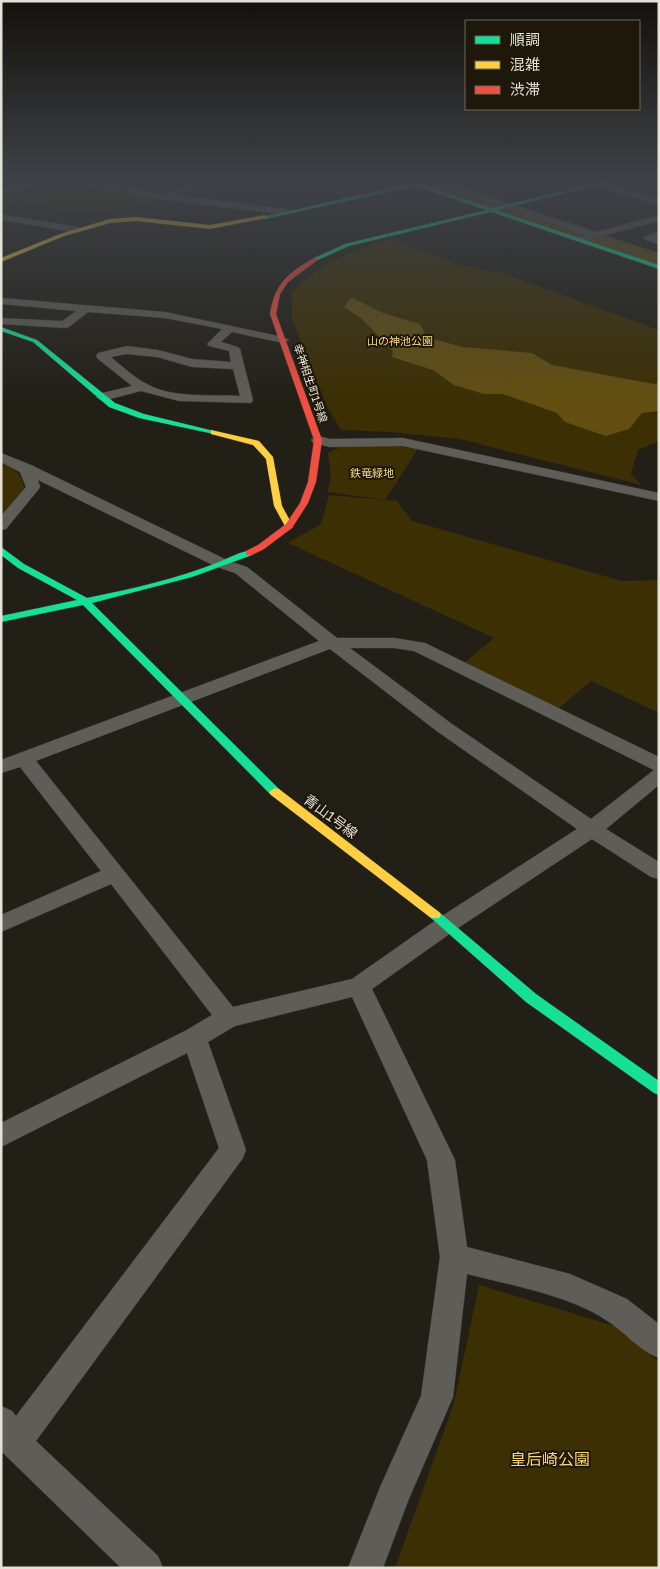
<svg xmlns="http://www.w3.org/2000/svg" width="660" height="1569" font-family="'Golos Text','Noto Sans JP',sans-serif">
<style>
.green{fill:#3c2f03}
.water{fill:#634f11}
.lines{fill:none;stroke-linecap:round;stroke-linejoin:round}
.river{fill:#634f11;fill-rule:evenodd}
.street-casing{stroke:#3e3c35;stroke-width:1}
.fast-casing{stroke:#3e3c35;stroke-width:1}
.slow-casing{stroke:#3e3c35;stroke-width:1}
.jam-casing{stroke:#3e3c35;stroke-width:1}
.street{fill:#5f5d57;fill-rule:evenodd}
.fast{fill:#16e098;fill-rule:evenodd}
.slow{fill:#ffcf43;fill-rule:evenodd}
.jam{fill:#f24e42;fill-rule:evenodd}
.labels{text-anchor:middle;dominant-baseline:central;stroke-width:4;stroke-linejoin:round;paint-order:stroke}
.far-park-label{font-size:11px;fill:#f8d97e;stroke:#1d1809}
.far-street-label{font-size:11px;fill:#e4e1d7;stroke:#1d1809}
.street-label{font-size:14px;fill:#e4e1d7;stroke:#1d1809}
.near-park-label{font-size:16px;fill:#f8d97e;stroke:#1d1809}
</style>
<rect width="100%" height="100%" fill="#221f16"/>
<g class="green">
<polygon points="50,182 67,182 157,197 131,208 78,213 1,199 1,196"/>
<path d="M 392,239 L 460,265 L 502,273 L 659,330 L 659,441 L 638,450 L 631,474 L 642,485 L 460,439 L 390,432 L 341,430 L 328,409 L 292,319 L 292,293 C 321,259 351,252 392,239 Z"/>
<polygon points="345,445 388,445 418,449 385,500 327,492 331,478 328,453"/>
<path d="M 1,462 C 15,469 21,473 24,488 L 1,517 Z"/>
<polygon points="329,495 397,501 412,521 622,581 659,580 659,713 591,681 557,710 463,664 494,638 288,543 321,524"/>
<polygon points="479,1285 618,1327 659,1362 659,1568 395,1568 454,1403"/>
</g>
<polygon class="water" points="351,297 383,313 420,324 427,337 462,347 532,353 552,365 654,384 659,383 659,411 642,413 629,429 606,436 565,422 557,413 503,394 484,394 454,385 433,370 392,357 393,351 362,319 344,307"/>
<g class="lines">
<polygon class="river" points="415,182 443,182 659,253 659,267 417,186"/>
<defs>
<g id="street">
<polygon points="32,182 46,182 1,196 1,190"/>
<polygon points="75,182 94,182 165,194 199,182 212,182 174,195 287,209 292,212 287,215 152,198 79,185"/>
<polygon points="432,182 445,182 596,232 659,215 659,221 583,241 578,238 585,235"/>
<polygon points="597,182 603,182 659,199 659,205 597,186"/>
<polygon points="1,214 79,227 84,230 79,233 1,220"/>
<polygon points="659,231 659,237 657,238 659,239 659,245 642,238"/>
<path d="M 1,298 L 165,312 L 283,337 L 289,340 L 283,343 L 232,332 L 221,342 L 238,347 L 240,349 L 253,400 L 251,403 L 179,401 L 141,391 L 102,401 L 96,397 L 98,394 L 132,386 L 98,359 L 96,356 L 98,353 L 127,346 L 158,350 L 192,359 L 231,362 L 229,351 L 209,346 L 207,344 L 222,329 L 165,318 L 88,312 L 69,327 L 65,328 L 1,324 L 1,318 L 62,321 L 76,311 L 1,304 ZM 127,354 L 157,357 L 192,367 L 233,369 L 240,396 C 209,394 172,399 145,383 C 132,376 122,366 111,357 Z"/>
<polygon points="318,436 330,439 403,438 659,493 659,501 403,446 330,447 313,443 311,440"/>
<path d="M 1,453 L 31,465 L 229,561 L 247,567 L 337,638 L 394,638 L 425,643 L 659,757 L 659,785 L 606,829 L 659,862 L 659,879 L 651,877 L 592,839 L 455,930 L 372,989 L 455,1160 L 467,1247 L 570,1274 L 627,1299 L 659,1324 L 659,1358 C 638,1350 624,1331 606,1320 C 568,1295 510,1285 467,1274 L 453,1397 L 408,1501 L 383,1568 L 348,1568 L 381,1485 L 421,1396 L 440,1257 L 427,1160 L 352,997 L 235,1026 L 208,1042 L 246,1150 L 243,1158 L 36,1441 L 158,1556 L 163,1568 L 121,1568 L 1,1451 L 1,1406 L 12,1411 L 16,1416 L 219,1148 L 187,1053 L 1,1147 L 1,1123 L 185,1031 L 212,1015 L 111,884 L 1,932 L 1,915 L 101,871 L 20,767 L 1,773 L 1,760 L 319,641 L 235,573 L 217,567 L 38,480 L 40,487 L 38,490 L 6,529 L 1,530 L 1,516 L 26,487 L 20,472 L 1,462 ZM 350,648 L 394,648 L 414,651 L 654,770 L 591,819 L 452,724 ZM 330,649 L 438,732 L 577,829 L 439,918 L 352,979 L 233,1007 L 36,761 Z"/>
</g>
<g id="fast">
<polygon points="407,182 426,182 420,184 492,208 602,182 610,182 497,210 659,265 659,269 491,212 349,246 318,260 314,260 314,258 345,244 486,210 415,186 265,219 262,217 409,184"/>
<polygon points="1,327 37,340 115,403 144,414 218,432 214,434 139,418 109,407 33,342 1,331"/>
<path d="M 1,547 L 24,564 L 87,598 C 131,589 177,579 219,562 C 229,558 242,550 252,551 L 252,555 L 192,577 L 92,603 L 279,789 L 281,792 L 279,795 L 271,795 L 83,605 L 1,622 L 1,616 L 77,600 L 18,568 L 1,555 Z"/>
<polygon points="435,910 439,912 536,994 659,1081 659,1095 654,1093 526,1002 431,918 429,915 431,912"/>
</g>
<g id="slow">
<polygon points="265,215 267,218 210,229 136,221 110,223 64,236 1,262 1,258 60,234 110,219 136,217 210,225"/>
<polygon points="211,430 259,441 273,457 282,506 293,526 292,528 286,528 274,506 266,459 253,445 211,434"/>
<polygon points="275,788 279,789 439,912 441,915 439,918 431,918 271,795 269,792"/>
</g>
<path id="jam" d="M 314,258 L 319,259 L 288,282 L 280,294 L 276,314 L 322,440 L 316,482 L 308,503 L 292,528 L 264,549 L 252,555 L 246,555 L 246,551 L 258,545 L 286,524 L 300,503 L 308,482 L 314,440 L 270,314 C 275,283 288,273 314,258 Z"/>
</defs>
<use href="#street" class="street-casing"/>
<use href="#fast" class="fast-casing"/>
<use href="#slow" class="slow-casing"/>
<use href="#jam" class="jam-casing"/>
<use href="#street" class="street"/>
<use href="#fast" class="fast"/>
<use href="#slow" class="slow"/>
<use href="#jam" class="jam"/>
</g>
<linearGradient id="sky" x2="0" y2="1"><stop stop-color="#13110c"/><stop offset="0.45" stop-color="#3e4247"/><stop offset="1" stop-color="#3e4247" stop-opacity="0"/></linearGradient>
<rect width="660" height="402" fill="url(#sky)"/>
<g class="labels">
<g class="far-park-label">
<text x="400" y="340">山の神池公園</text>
<text x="372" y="472">鉄竜緑地</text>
</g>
<g class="far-street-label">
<text transform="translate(311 383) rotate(71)">幸神相生町1号線</text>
</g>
<g class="street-label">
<text transform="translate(331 816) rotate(37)">青山1号線</text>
</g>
<g class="near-park-label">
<text x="550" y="1459">皇后崎公園</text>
</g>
</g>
<rect width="660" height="1569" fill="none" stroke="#e4e1d7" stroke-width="5"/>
<rect x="465" y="20" width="175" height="90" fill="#1d1809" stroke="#6d685b"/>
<rect x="475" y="36" width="25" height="8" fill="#16e098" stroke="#6d685b"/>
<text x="510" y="45" font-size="15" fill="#e4e1d7">順調</text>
<rect x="475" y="61" width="25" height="8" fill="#ffcf43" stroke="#6d685b"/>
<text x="510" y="70" font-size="15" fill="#e4e1d7">混雑</text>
<rect x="475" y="86" width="25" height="8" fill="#f24e42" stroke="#6d685b"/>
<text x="510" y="95" font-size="15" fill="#e4e1d7">渋滞</text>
</svg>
